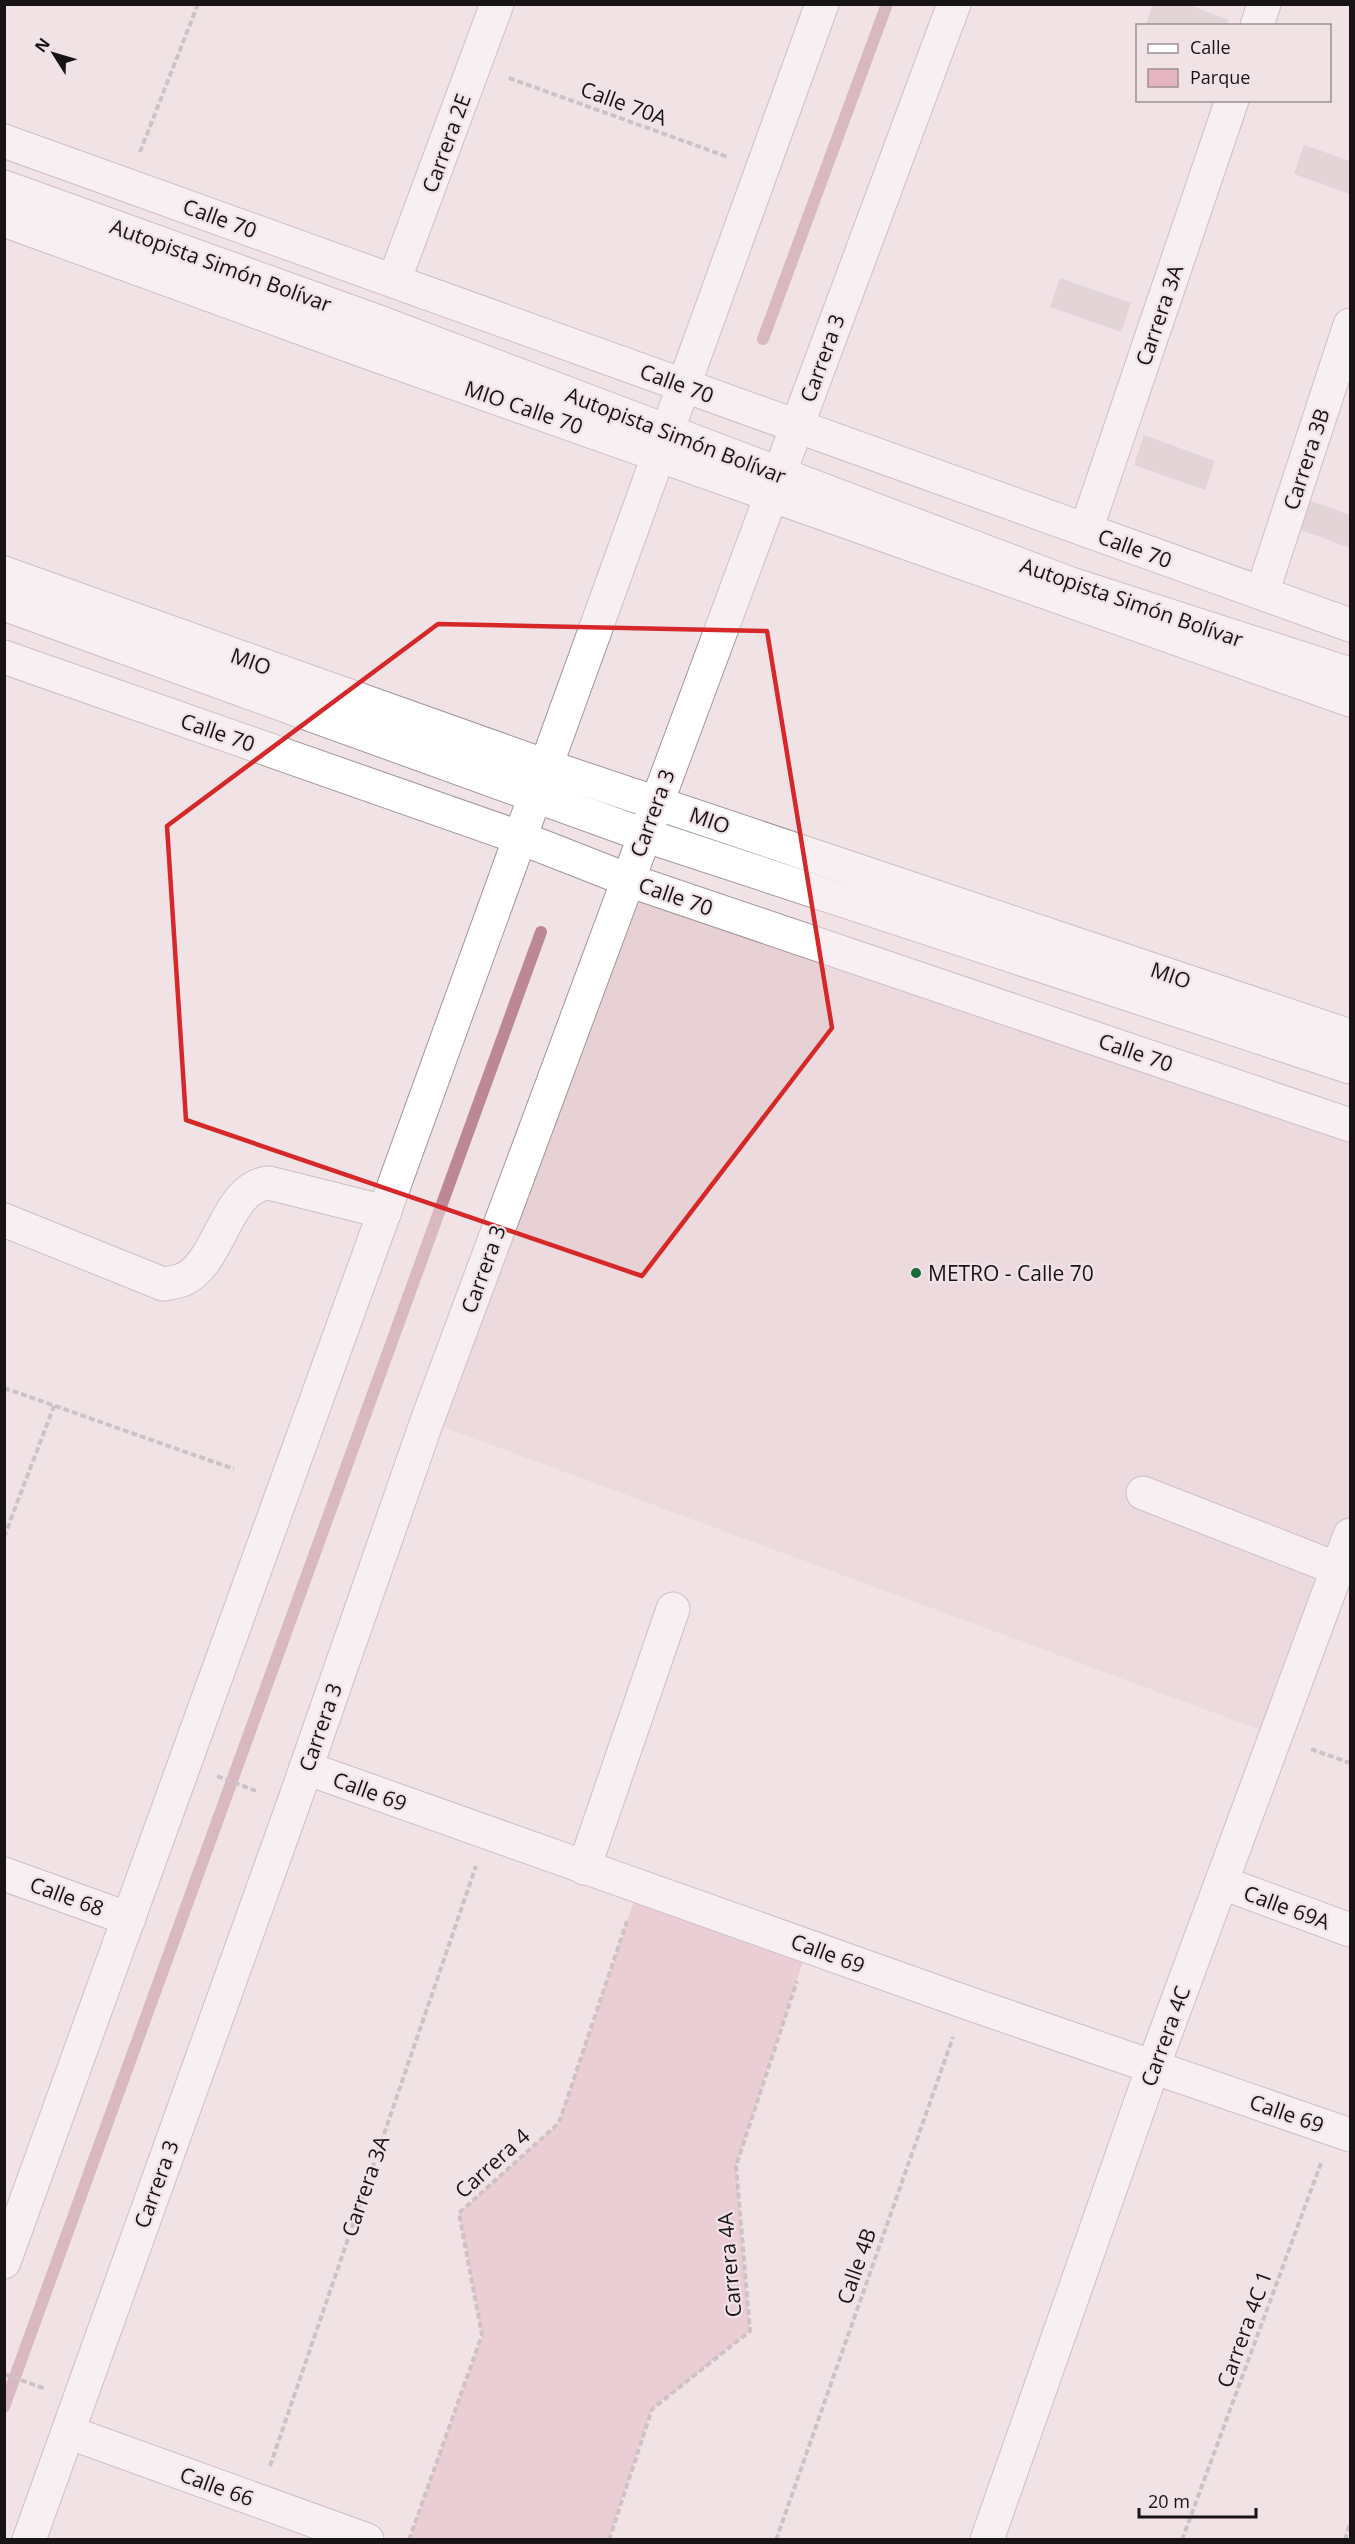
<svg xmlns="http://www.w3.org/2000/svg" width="1355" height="2544" font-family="'Open Sans',sans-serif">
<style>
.built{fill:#e7d1d5}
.green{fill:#e5b6c1}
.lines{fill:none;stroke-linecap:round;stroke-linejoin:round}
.stream{stroke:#bd8895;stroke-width:12}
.building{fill:#d0c3c6}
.minor-casing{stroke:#a39699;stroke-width:35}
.highway-casing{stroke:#a39699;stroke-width:35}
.path{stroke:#a79c9e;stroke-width:4;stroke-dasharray:6 3;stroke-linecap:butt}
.minor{stroke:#fff;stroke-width:33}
.highway{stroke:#fff;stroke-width:33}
.marked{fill:none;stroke:#d62828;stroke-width:4.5;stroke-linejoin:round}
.poi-dot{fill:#18693a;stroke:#f0e2e5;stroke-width:2}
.labels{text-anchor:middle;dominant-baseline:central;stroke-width:4.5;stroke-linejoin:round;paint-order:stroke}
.street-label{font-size:21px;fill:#181415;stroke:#f0e2e5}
.poi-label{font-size:21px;fill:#181415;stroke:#f0e2e5;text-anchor:start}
</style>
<rect width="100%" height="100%" fill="#f0e2e5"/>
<polygon class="built" points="628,880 1350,1125 1350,1535 1277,1736 427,1421"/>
<polygon class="green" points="639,1886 808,1946 736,2166 750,2331 652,2409 609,2539 409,2540 482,2336 459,2213 559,2123"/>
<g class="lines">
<g class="stream">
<polyline points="763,339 887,4"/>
<polyline points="4,2407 541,932"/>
</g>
</g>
<g class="building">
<polygon points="1153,4 1186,4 1229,20 1226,26 1151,26 1146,24"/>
<polygon points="1304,145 1350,161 1350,194 1294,174"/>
<polygon points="1060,278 1131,303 1121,332 1050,307"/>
<polygon points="1144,435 1215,461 1205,490 1134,465"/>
<polygon points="1309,500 1350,515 1350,548 1298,529"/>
</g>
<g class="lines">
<defs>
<g id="minor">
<polyline points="1257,26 1264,4"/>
<polyline points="4,141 1350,625"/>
<polyline points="4,220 367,352 1350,700"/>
<polyline points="394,281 497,4"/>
<polyline points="1086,530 1232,100"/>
<polyline points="4,573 546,766 1350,1036"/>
<polyline points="1262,593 1350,325"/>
<polyline points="4,657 521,838 628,880 1350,1125"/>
<path d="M 4,1220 L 163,1284 C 169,1283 176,1282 182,1280 C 221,1264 225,1186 269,1183 L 385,1212"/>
<polyline points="1143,1493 1338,1569"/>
<polyline points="306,1768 965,2002 1350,2135"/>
<polyline points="584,1868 673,1609"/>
<polyline points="4,1874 129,1919"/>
<polyline points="1223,1883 1350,1930"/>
<polyline points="4,2262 822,4"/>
<polyline points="68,2432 367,2540"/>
<polyline points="29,2540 293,1805 427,1421 954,4"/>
<polyline points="987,2540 1153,2067 1350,1535"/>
</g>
<g id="highway">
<polyline points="4,187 379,322 1071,584 1350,674"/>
<polyline points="4,604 644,835 1350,1067"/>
</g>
</defs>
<use href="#minor" class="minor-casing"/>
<use href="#highway" class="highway-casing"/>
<g class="path">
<polyline points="509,78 728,157"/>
<polyline points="140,152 198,4"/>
<polyline points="4,1388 234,1469"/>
<polyline points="4,1537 54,1406"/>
<polyline points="1311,1749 1350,1763"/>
<polyline points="217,1776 256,1791"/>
<polyline points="4,2374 46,2389"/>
<polyline points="270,2466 476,1866"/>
<polyline points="409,2540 482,2335 459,2213 559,2123 627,1921"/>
<polyline points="609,2540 652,2409 750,2331 736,2166 797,1981"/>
<polyline points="776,2540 953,2037"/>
<polyline points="1182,2540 1321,2163"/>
<polyline points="1345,2540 1350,2522"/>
</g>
<use href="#minor" class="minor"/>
<use href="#highway" class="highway"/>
</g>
<path d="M0 0H1355V2544H0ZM 438,624 L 767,631 L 832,1028 L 642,1276 L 186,1120 L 167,826 Z" fill="#f0e2e5" fill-opacity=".55" fill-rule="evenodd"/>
<path class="marked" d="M 438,624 L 767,631 L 832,1028 L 642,1276 L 186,1120 L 167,826 Z"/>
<circle class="poi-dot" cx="916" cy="1273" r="6"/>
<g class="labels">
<g class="street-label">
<text transform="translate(624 103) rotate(20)">Calle 70A</text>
<text transform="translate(446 143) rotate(-70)">Carrera 2E</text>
<text transform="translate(220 218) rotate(20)">Calle 70</text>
<text transform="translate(221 265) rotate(20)">Autopista Simón Bolívar</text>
<text transform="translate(1159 315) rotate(-71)">Carrera 3A</text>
<text transform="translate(822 358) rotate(-70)">Carrera 3</text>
<text transform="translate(677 383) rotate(20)">Calle 70</text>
<text transform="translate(524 407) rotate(19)">MIO Calle 70</text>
<text transform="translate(676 435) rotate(21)">Autopista Simón Bolívar</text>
<text transform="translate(1306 459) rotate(-72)">Carrera 3B</text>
<text transform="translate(1135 548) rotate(20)">Calle 70</text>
<text transform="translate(1132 602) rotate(19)">Autopista Simón Bolívar</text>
<text transform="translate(251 661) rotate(20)">MIO</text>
<text transform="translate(218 732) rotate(19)">Calle 70</text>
<text transform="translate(652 813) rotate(-70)">Carrera 3</text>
<text transform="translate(710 820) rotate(19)">MIO</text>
<text transform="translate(676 896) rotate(19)">Calle 70</text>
<text transform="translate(1171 975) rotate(19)">MIO</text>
<text transform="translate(1136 1052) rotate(19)">Calle 70</text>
<text transform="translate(483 1269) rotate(-70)">Carrera 3</text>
<text transform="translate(320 1727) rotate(-71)">Carrera 3</text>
<text transform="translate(370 1791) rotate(20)">Calle 69</text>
<text transform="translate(67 1896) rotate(20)">Calle 68</text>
<text transform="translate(1287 1907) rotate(20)">Calle 69A</text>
<text transform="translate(828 1953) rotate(20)">Calle 69</text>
<text transform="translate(1165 2036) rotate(-70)">Carrera 4C</text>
<text transform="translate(1287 2113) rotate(19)">Calle 69</text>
<text transform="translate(492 2163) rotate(-42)">Carrera 4</text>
<text transform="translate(156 2184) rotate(-70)">Carrera 3</text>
<text transform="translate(365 2186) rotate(-71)">Carrera 3A</text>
<text transform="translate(729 2265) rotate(-95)">Carrera 4A</text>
<text transform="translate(856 2266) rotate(-71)">Calle 4B</text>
<text transform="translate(1244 2329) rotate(-70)">Carrera 4C 1</text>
<text transform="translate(217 2486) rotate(20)">Calle 66</text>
</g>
<g class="poi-label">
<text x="928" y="1273">METRO - Calle 70</text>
</g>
</g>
<rect width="1355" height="2544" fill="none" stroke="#181415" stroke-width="12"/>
<rect x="1136" y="24" width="195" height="78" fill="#f0e2e5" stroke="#9a9092" stroke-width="1.5"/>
<rect x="1148" y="44" width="30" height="9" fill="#ffffff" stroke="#9a9092" stroke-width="1.5"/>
<text x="1190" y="54" font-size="18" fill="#181415">Calle</text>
<rect x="1148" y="69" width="30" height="18" fill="#e5b6c1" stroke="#9a9092" stroke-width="1.5"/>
<text x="1190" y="84" font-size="18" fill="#181415">Parque</text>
<g transform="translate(54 54) rotate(307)" stroke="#f0e2e5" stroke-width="4.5" paint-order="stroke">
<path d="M0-4.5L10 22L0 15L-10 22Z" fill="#181415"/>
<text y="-9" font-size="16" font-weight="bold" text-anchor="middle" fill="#181415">N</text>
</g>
<path d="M1139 2508v9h117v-9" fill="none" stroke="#181415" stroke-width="3"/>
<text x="1148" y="2508" font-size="18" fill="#181415" stroke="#f0e2e5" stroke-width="4.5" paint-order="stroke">20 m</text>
</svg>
